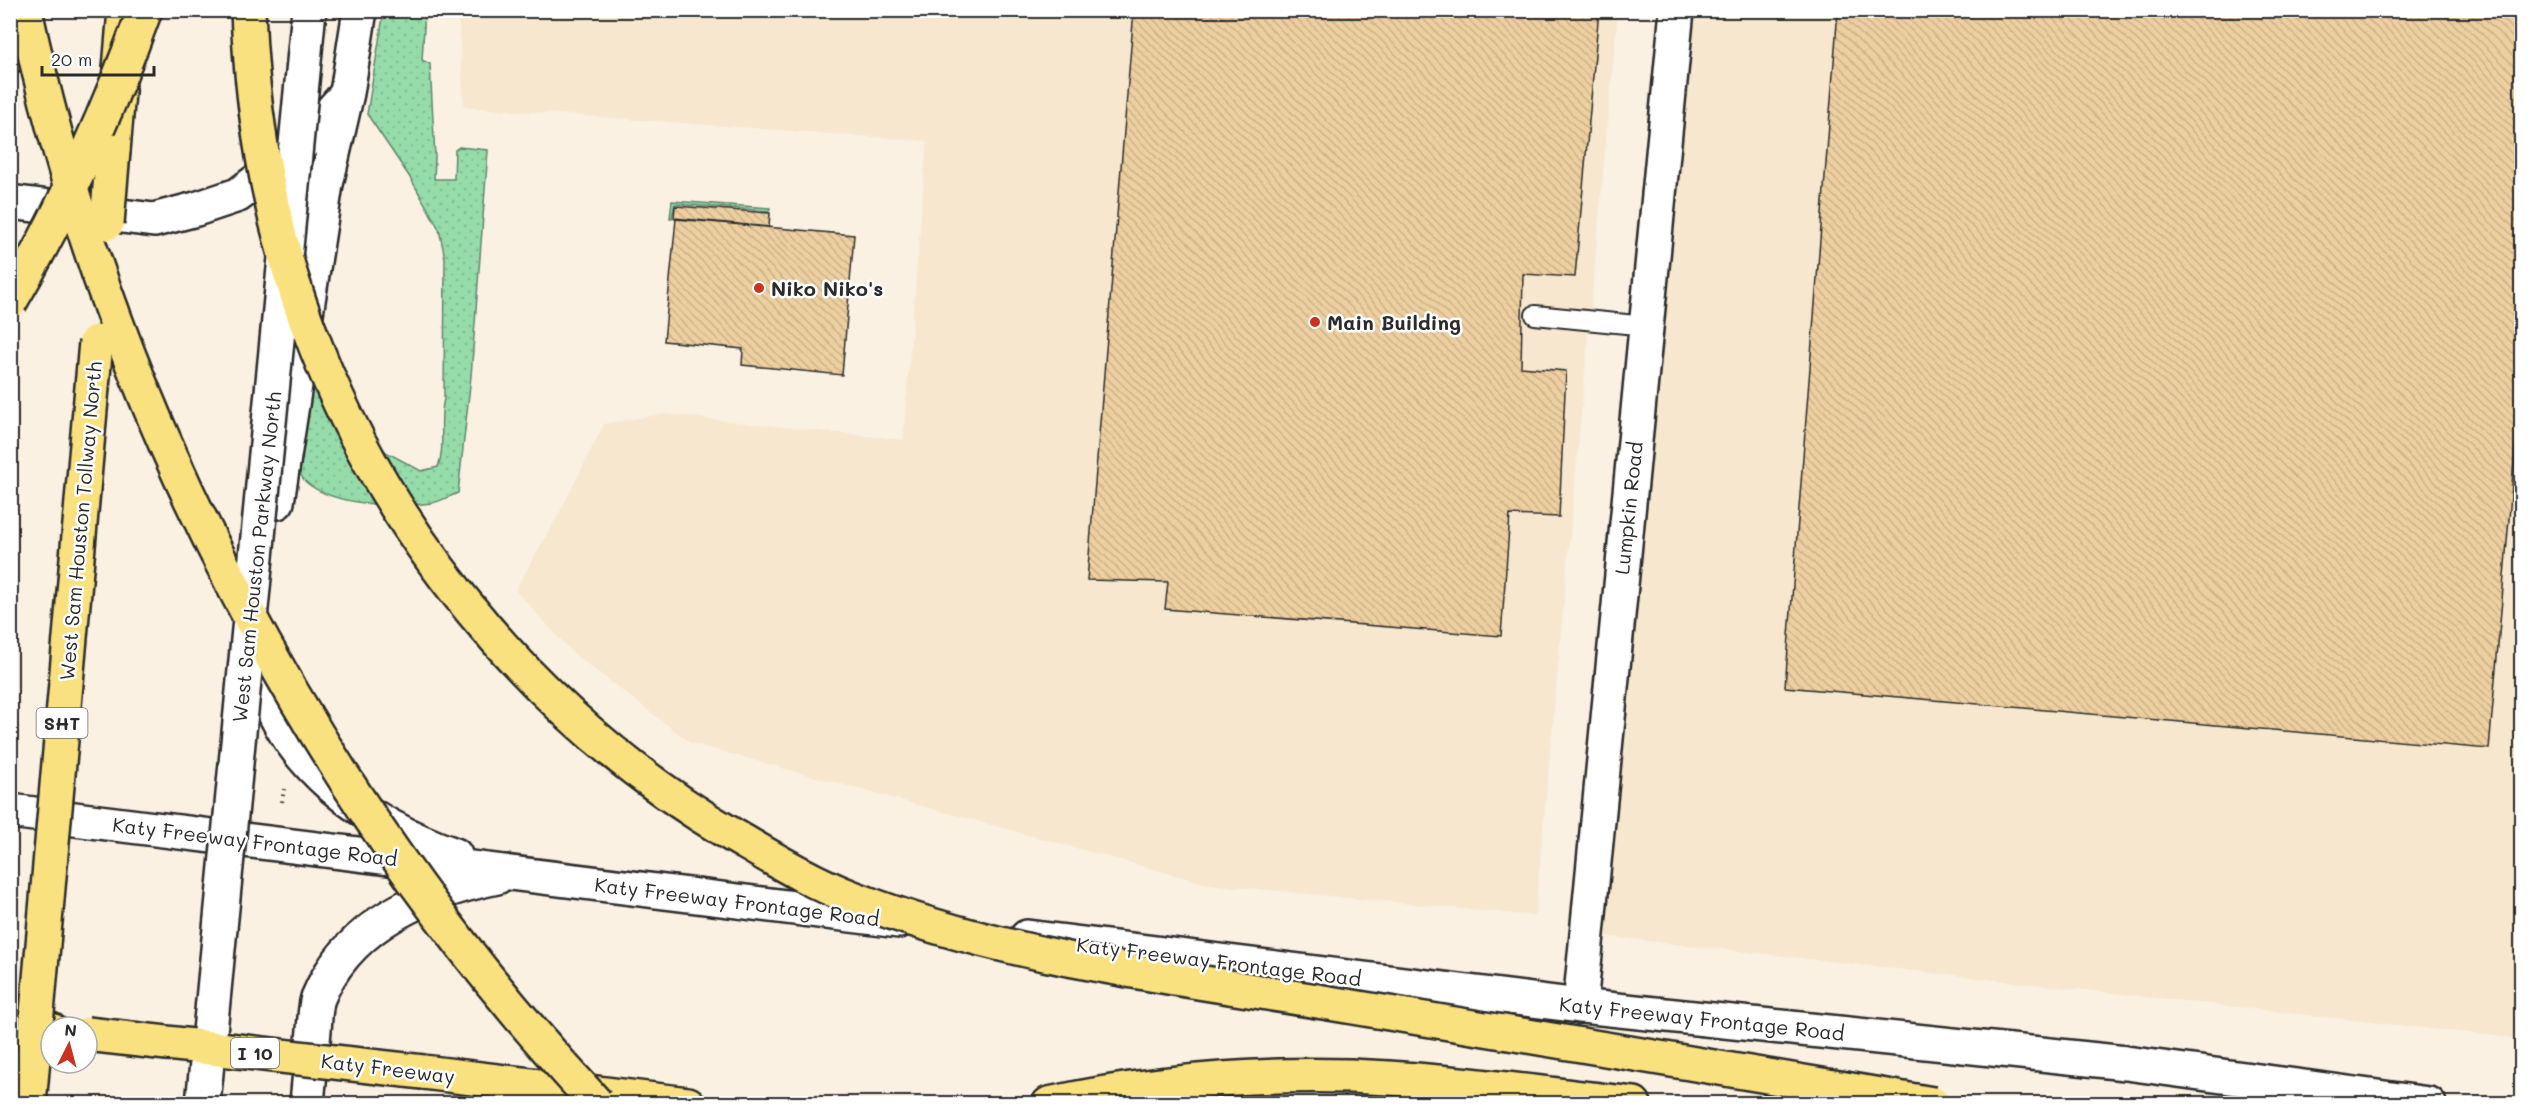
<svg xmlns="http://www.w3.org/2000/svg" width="2532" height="1114" font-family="Mali,sans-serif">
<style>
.built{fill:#f6e7ce}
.grass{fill:url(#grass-dots);stroke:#60846a;stroke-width:1.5}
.building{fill:url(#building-back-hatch);stroke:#2b2b2b;stroke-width:1.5}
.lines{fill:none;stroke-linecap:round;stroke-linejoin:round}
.lane-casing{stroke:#2b2b2b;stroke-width:22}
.secondary-casing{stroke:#2b2b2b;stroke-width:38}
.highway-casing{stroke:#2b2b2b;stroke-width:38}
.path{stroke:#2b2b2b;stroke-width:4;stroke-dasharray:1.5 4.5;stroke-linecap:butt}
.lane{stroke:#fff;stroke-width:18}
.secondary{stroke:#fff;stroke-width:33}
.highway{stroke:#fae180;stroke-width:33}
.secondary-bridge-casing{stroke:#2b2b2b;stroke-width:38;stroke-linecap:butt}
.highway-bridge-casing{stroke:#2b2b2b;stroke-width:38;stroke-linecap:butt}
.secondary-bridge{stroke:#fff;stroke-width:33}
.highway-bridge{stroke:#fae180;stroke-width:33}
.poi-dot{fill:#c8321e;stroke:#fff;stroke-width:2}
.labels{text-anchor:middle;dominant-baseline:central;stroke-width:5;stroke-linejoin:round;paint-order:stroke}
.shield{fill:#fff;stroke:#6b6b6b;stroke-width:1.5}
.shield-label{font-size:18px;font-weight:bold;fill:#2b2b2b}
.poi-label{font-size:20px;font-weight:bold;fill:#2b2b2b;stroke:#fff;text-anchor:start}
.street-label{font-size:20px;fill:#2b2b2b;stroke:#fff}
</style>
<defs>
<pattern id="grass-dots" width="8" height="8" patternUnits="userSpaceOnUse" patternTransform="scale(1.5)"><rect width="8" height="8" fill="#95dcaa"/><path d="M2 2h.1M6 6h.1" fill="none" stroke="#81bd92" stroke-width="1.8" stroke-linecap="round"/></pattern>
<pattern id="building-back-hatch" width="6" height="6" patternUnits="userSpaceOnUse" patternTransform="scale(1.5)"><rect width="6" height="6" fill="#edcfa0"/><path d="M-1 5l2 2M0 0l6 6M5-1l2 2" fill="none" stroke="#cbb28a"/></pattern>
</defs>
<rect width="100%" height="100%" fill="#faf1e2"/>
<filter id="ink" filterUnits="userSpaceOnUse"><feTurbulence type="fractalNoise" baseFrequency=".0167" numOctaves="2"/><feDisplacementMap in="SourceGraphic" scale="12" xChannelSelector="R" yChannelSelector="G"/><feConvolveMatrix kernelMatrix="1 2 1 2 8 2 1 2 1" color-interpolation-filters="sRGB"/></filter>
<g filter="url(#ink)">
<g class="built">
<polygon points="458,11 1618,11 1535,916 1208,884 691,743 573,653 515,590 558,516 604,424 663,414 903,440 927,141 464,107"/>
<polygon points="1677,11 2521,11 2521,1039 1587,934"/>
</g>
<g class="grass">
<path d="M 384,11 L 425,11 L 422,60 L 430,64 L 435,157 L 434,179 L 454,179 L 455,150 L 459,147 L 488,150 L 471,376 L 458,493 C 450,496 441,501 432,503 C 398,508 335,506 307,483 C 302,479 300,473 297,468 L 312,340 L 356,416 L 386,452 L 421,471 L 438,467 C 446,445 438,422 444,399 L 445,258 L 439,229 L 411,179 L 367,114 Z"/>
<polygon points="672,201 770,208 769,211 675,204 672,218 670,218"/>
</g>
<g class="building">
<polygon points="1134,10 1599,10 1575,277 1523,274 1521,367 1566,371 1559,517 1510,515 1501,636 1165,609 1168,582 1087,580"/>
<polygon points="1838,10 2522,10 2522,369 2489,749 1785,687"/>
<polygon points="675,206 770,213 769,227 674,218"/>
<polygon points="676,219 854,235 842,375 742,365 743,349 664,341"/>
</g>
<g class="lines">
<defs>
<polyline id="lane" points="1535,315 1646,326"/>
<g id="secondary">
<polyline points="10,202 154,220 196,209 238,195 294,153 345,96"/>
<polyline points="277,502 326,184 347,93 360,10"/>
<path d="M 259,671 C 283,766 367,824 455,855"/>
<polyline points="10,811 899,921"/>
<polyline points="1027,937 1580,1006 2126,1063 2429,1104"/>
<polyline points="1580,1006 1677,10"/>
<path d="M 307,1104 C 309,1079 312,1055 314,1030 C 315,1020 315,1007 318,998 C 348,925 424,892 497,877"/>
</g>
<g id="highway">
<polyline points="10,56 15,10"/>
<polyline points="113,151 125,10"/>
<polyline points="10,1026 51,1030"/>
<polyline points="423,1072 688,1104"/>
<path d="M 1049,1104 C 1160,1080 1277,1071 1389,1078 C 1471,1083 1553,1095 1634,1104"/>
</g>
</defs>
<use href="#lane" class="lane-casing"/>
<use href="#secondary" class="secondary-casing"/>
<use href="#highway" class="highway-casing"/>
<polyline class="path" points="282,802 284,789"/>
<use href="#lane" class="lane"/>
<use href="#secondary" class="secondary"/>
<use href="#highway" class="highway"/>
<defs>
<polyline id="secondary-bridge" points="203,1104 309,10"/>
<g id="highway-bridge">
<path d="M 25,10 C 111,412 317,804 597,1104"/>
<path d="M 248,10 C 252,125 274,243 317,350 C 396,550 548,727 734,836 C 772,858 811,882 853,898 C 1003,957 1165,976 1323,1002 C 1527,1035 1730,1069 1933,1104"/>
<polyline points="107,223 113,151"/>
<path d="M 10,302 C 63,213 109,108 145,10"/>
<polyline points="87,1034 423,1072"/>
<polyline points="29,1104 96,342"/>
</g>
</defs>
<use href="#secondary-bridge" class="secondary-bridge-casing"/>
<use href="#highway-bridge" class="highway-bridge-casing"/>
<use href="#secondary-bridge" class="secondary-bridge"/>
<use href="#highway-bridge" class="highway-bridge"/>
</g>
</g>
<g class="poi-dot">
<circle cx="759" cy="288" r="6"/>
<circle cx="1315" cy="322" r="6"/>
</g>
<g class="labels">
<g class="shield">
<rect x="36.5" y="708" width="51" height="30" rx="4.5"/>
<rect x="231" y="1038" width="48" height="30" rx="4.5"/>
</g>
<g class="shield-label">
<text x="62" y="723">SHT</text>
<text x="255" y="1053">I 10</text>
</g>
<g class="poi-label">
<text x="771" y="288">Niko Niko's</text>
<text x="1327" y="322">Main Building</text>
</g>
<g class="street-label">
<text transform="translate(1628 508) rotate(-84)">Lumpkin Road</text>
<text transform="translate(80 521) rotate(-85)">West Sam Houston Tollway North</text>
<text transform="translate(256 557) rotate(-84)">West Sam Houston Parkway North</text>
<text transform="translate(255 841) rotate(7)">Katy Freeway Frontage Road</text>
<text transform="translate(737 901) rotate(7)">Katy Freeway Frontage Road</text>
<text transform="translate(1219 961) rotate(7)">Katy Freeway Frontage Road</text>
<text transform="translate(1702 1018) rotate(6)">Katy Freeway Frontage Road</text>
<text transform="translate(388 1068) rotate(7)">Katy Freeway</text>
</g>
</g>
<rect width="2532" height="1114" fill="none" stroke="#fff" stroke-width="36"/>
<rect x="18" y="18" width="2496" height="1078" fill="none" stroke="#2b2b2b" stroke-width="2" filter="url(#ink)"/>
<g transform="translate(69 1045) rotate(6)"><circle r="28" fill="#ffffff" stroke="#aaaaaa" stroke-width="1.5"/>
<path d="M0-4.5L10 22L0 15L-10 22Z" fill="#c8321e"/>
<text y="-9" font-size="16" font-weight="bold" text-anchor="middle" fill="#2b2b2b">N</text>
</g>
<path d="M42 66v9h112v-9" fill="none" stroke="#2b2b2b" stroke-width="3"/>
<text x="51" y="66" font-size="18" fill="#2b2b2b" stroke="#ffffff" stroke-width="4.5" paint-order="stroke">20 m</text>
</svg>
